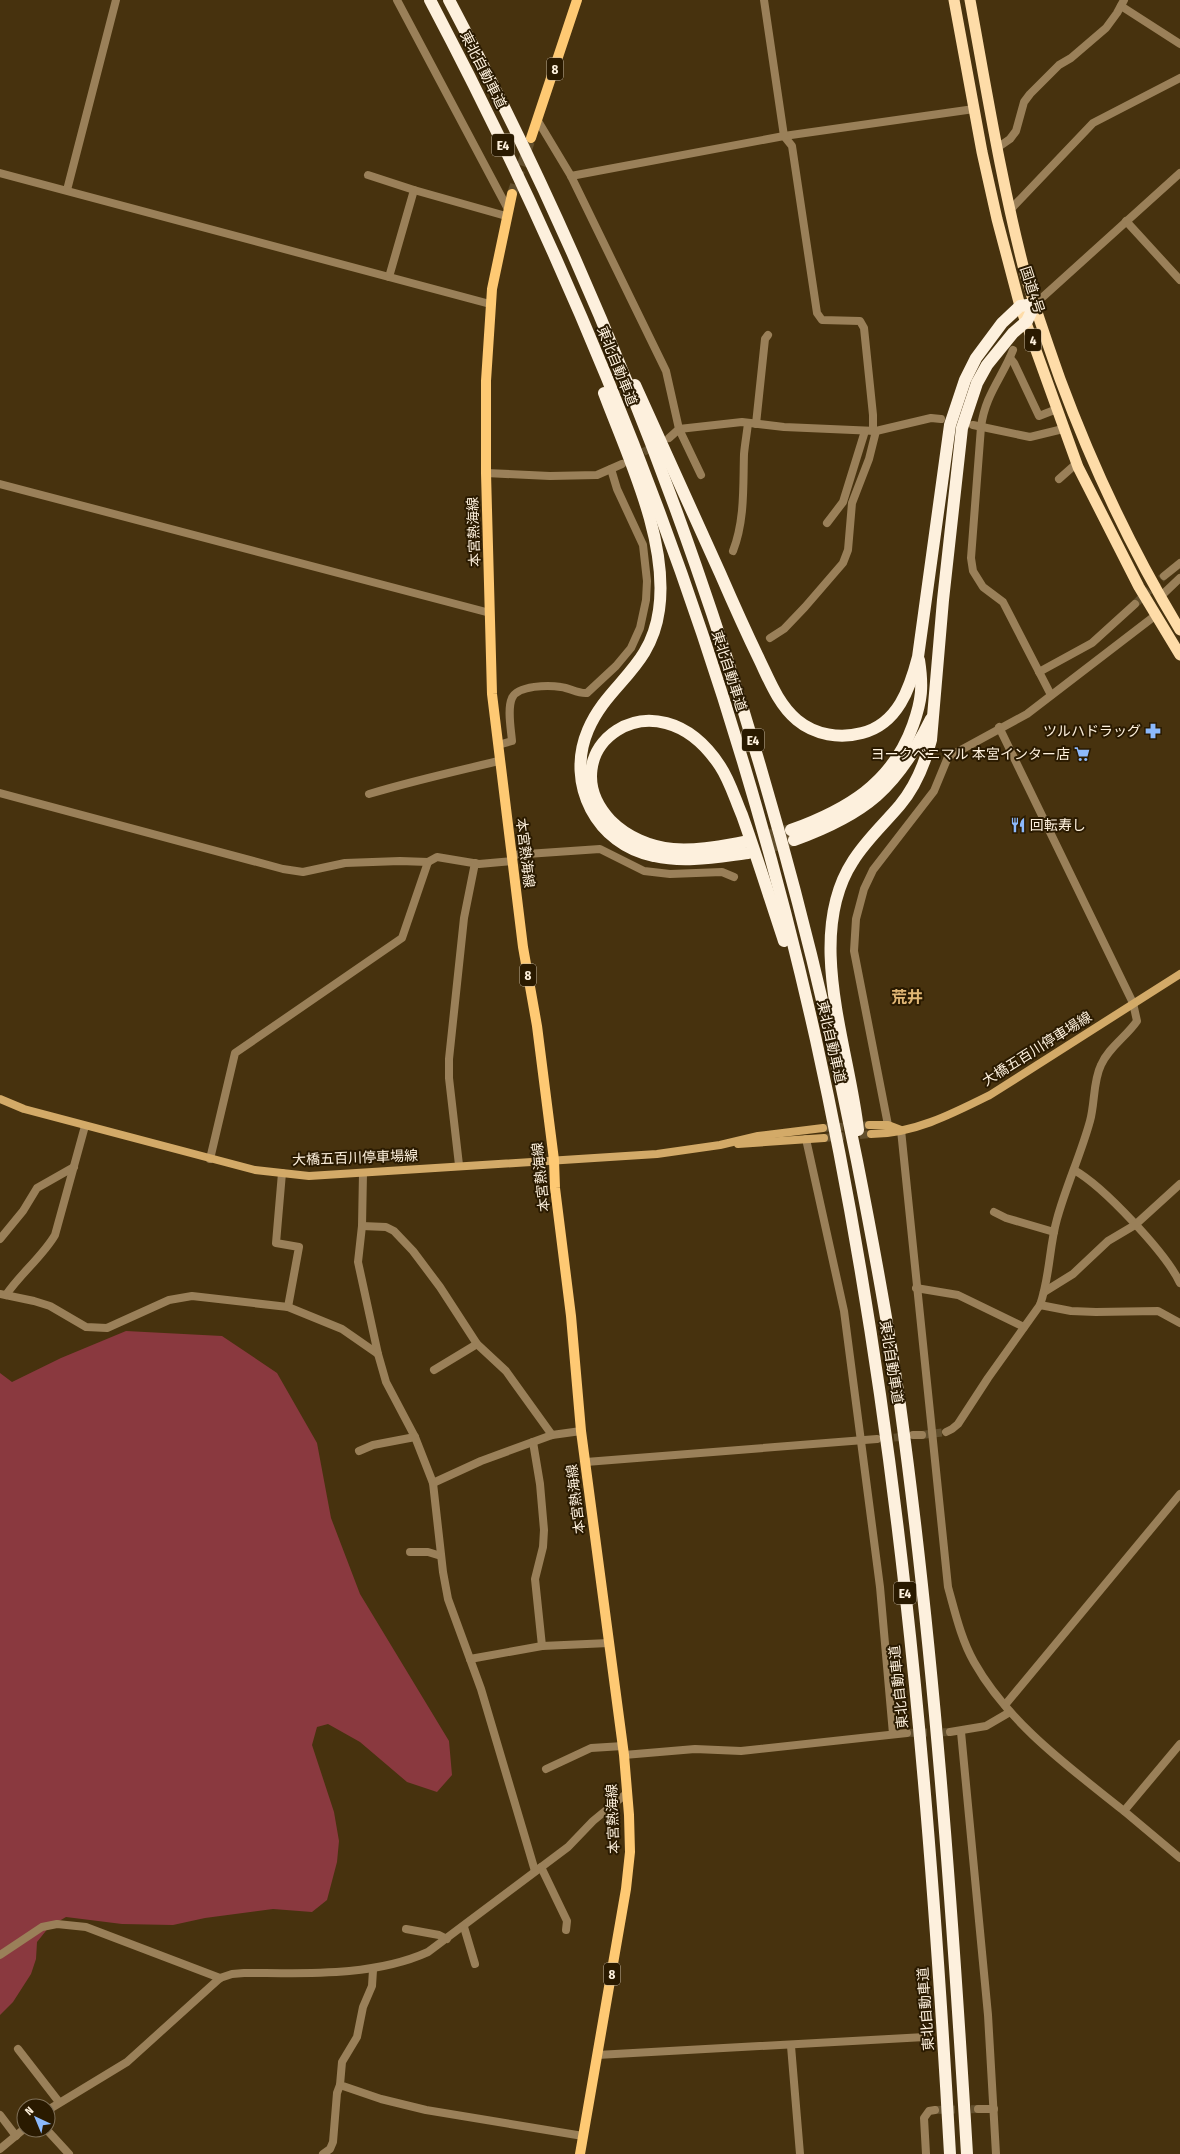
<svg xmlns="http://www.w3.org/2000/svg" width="1180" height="2154" font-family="'Fira Sans Condensed','Noto Sans JP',sans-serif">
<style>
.green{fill:#8a393f}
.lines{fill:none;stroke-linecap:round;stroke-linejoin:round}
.minor-tunnel{stroke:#624f2d;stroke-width:8;stroke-dasharray:8 4;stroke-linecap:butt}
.secondary-tunnel{stroke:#624f2d;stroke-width:8;stroke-dasharray:8 4;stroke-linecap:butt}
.primary-tunnel{stroke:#624f2d;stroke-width:10;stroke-dasharray:10 5;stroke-linecap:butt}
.motorway-tunnel{stroke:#624f2d;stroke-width:12;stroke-dasharray:12 6;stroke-linecap:butt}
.minor{stroke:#9a8059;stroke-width:8}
.tertiary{stroke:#9a8059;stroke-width:8}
.secondary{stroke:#d3aa68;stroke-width:8}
.primary{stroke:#fec973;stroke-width:10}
.trunk{stroke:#fedca8;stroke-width:11}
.motorway{stroke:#fdf0dd;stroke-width:12}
.labels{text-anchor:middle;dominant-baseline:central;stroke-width:4;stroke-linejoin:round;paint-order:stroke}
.shield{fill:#2a1a00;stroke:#beb09b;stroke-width:1}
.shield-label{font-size:13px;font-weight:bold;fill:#fef1dd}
.street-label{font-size:14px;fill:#fef1dd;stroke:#2a1a00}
.poi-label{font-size:14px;fill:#fef1dd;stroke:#2a1a00;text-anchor:end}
.quarter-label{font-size:16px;font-weight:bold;fill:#e1b775;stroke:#2a1a00}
</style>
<rect width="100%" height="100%" fill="#47320e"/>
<polygon class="green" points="126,1331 222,1336 277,1373 317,1443 331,1518 360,1594 449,1741 452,1775 437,1792 407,1782 360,1742 328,1724 317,1727 312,1745 334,1812 339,1841 337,1862 327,1900 312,1912 273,1909 205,1918 173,1925 122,1924 66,1917 49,1927 37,1942 36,1959 31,1974 13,2002 0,2015 0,1373 12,1382 61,1358"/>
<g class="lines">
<g class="minor-tunnel">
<polyline points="633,458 656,445"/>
<polyline points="1135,604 1164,576"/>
<polyline points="922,1435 946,1432"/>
<polyline points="882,1439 908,1436"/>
<polyline points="907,1733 950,1732"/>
<polyline points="935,2110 978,2109"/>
</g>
<g class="secondary-tunnel">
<polyline points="823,1128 869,1125"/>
<polyline points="824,1138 871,1134"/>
</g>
<polyline class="primary-tunnel" points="512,194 531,138"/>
<g class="motorway-tunnel">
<polyline points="744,842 791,830"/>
<polyline points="748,853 794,840"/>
</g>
<g class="minor">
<polyline points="397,0 508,209"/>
<polyline points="764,0 784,136 792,146 817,313 822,320 860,321 864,328 873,415 873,431"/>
<polyline points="1121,6 1180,44"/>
<polyline points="538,121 571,176 666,371 679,429 701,475"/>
<polyline points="997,148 1010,139 1016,131 1024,102 1030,94 1059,65 1071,58 1106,28 1117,13 1124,0"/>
<polyline points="0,173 490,304"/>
<polyline points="368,175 414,190 506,216"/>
<polyline points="571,176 784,136 974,109"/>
<polyline points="67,190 116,0"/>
<polyline points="1010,210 1093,123 1180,78"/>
<polyline points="1126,221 1180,280"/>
<polyline points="389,277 414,190"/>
<polyline points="1010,358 1014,363 1039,416 1057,409"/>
<polyline points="756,424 765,339 768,335"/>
<polyline points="973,425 1030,437 1063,429"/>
<path d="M 981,427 C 985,395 1002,378 1013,350"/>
<polyline points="669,438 679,429 742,422 784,427 876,431 931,418 941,419"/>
<polyline points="486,473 550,476 597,475 622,464"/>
<polyline points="1059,479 1077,463"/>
<polyline points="0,484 490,613"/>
<polyline points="827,523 843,502 865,431"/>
<path d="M 733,551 C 745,520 743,486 744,454 C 745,443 747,433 748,423"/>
<polyline points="1164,576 1180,563"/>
<polyline points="1160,597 1180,578"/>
<polyline points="770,638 784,629 805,607 843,563 848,550 852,503 869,459 876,431"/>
<polyline points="1039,672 1092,643 1135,604"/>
<path d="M 498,745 L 512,741 C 511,729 507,709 512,698 C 518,685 549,685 561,687 C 570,688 578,694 587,693 L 616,666 L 631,648 L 640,628 L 646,600 L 647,581 L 643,545 L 617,489 L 611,469"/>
<polyline points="0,793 283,869 303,872 345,863 400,861 428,862 437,857 479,864 513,861"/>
<path d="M 369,794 C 412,781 456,771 499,761"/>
<polyline points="512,855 600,849 644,871 670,874 722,872 734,877"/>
<polyline points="888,1125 854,951 856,919 864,889 873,870 934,791 948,757"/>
<polyline points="806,1139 844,1311 880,1587 893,1734"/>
<polyline points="210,1159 235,1053 402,938 428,862"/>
<polyline points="459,1165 449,1078 449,1059 464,918 475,863"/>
<path d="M 1074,1170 C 1103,1186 1166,1253 1180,1283"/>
<polyline points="282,1173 276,1243 299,1247 288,1307"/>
<polyline points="363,1173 362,1226 358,1262 378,1354"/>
<polyline points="994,1212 1006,1218 1054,1232"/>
<polyline points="362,1226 386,1227 394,1231 413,1251 440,1287 477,1344 506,1371 552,1435"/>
<polyline points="0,1239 23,1211 37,1188 74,1167"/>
<polyline points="916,1288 958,1295 1024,1327"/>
<polyline points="1044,1292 1073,1274 1108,1241 1135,1225 1180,1184"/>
<polyline points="0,1294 34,1301 50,1306 86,1327 107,1328 169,1300 192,1296 288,1307 342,1329 378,1354 386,1382 415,1437 433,1483 443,1572 448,1599 481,1689 535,1871"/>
<path d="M 6,1295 C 20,1274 43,1256 55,1235 L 85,1126"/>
<polyline points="1040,1305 1071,1311 1096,1312 1158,1311 1180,1323"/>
<polyline points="434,1370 477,1344"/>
<path d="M 946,1432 L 952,1429 L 958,1424 L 988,1378 L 1040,1305 C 1050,1277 1049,1247 1057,1219 C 1066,1186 1081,1154 1090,1121 C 1095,1103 1093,1081 1101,1065 C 1109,1047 1126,1037 1137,1021 L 1133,1003"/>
<polyline points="913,1435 922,1435"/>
<polyline points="533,1442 540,1484 544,1530 543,1547 535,1579 542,1646"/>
<polyline points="359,1451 373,1445 415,1437"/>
<polyline points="586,1462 877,1439"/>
<polyline points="433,1483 481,1461 552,1435 581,1431"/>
<polyline points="410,1552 428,1552 441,1556"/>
<polyline points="470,1659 542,1646 609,1643"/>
<polyline points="950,1732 986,1726 1010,1712"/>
<polyline points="961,1732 988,2015 996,2154"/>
<polyline points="624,1755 695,1749 741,1751 907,1733"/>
<polyline points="546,1769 591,1748 623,1746"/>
<polyline points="541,1867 567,1921 566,1930"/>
<polyline points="464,1927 475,1964"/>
<polyline points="406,1929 439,1935 447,1939"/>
<polyline points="0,1955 42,1927 57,1924 86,1927 220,1978"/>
<polyline points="373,1970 372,1986 363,2007 357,2037 342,2062 340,2085 381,2099 426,2110 583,2136"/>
<polyline points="791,2046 800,2154"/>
<polyline points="18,2049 59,2102"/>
<polyline points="597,2055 925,2037"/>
<polyline points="978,2109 994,2109"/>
<path d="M 48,2110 L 127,2062 L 220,1978 L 232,1974 L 244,1973 C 304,1973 373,1977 428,1952 L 568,1847 L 593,1821 L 627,1793"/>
<polyline points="0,2115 16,2136"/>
<polyline points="47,2130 69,2154"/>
<polyline points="0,2149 24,2129"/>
<polyline points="323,2154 330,2149 333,2142 337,2093 340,2085"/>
<polyline points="926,2154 924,2118 929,2111 935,2110"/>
</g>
<g class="tertiary">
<polyline points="1035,304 1180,173"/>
<polyline points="981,427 971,558 973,571 983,587 1003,602 1051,695"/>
<polyline points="999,727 1133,1003"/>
<polyline points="948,757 1027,714 1156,615"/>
<path d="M 901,1130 L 948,1587 C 955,1612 961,1639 974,1662 C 1009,1724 1069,1767 1124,1811"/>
<polyline points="1005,1705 1180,1494"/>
<polyline points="1180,1744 1124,1811 1180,1858"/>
</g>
<g class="secondary">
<polyline points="0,1099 24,1109 255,1170 309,1176 657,1154 720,1145 758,1136 823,1128"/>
<polyline points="869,1125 888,1125 901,1130"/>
<path d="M 871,1134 C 913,1134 952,1114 990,1095 L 1180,974"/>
<polyline points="738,1144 824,1138"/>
</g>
<g class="primary">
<polyline points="531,138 577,0"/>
<polyline points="512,194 492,289 486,381 486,473 492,694 523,947 537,1026 554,1160 555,1188 571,1316 581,1431 624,1755 629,1815 630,1852 626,1889 580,2154"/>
</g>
<g class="trunk">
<polyline points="954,0 982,152 997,219 1020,306 1078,467 1139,587 1180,655"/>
<path d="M 970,0 C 987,93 1002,186 1026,277 C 1036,311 1048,345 1060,379 C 1093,468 1131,549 1180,630"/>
</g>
<g class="motorway">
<path d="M 430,0 C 603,327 735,679 816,1040 C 897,1406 929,1781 950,2154"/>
<path d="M 449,0 C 643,363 777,758 857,1161 C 873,1242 888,1323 900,1405 C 934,1653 952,1904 967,2154"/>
<path d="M 635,385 C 663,448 692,510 720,573 C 733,603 746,632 760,661 C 770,682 779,705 797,720 C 815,735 840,739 862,733 C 898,724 910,688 918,657 L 950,425 L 965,380 L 976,358 L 1002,323 L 1020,306 L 1035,304"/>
<path d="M 604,393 C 628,457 669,541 659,610 C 651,669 608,683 588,730 C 565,784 597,845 654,856 C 685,863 716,857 748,853"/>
<path d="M 791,830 C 846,810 892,784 913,725 C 922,700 923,686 919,660"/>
<path d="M 794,840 C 866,814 897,788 931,719"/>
<path d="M 744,842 C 721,846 696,851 673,849 C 650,847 627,837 611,821 C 546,752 655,667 720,766 C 730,781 735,799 742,815 C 757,857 770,899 784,941"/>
<path d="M 858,1130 C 849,1047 804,936 853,861 C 866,840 884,824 900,805 C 915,787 925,763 931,740 L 943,600 L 962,428 L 977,383 L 987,365 L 1013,333 L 1027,321 L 1035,304"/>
</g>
</g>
<defs>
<symbol id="pharmacy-bare" viewBox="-9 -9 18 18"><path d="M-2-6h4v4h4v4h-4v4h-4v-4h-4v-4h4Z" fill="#8cb9fc" stroke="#2a1a00" stroke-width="2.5" paint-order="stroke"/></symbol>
<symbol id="supermarket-bare" viewBox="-9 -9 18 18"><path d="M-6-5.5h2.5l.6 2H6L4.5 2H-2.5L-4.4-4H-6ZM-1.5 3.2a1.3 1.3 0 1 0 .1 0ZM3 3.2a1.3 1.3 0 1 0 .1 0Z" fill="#8cb9fc" stroke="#2a1a00" stroke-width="2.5" paint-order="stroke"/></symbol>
<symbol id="restaurant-bare" viewBox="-9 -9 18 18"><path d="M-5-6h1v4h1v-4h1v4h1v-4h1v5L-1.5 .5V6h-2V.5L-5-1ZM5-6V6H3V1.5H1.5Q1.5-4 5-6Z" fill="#8cb9fc" stroke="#2a1a00" stroke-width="2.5" paint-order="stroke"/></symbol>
</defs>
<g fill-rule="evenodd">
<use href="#pharmacy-bare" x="1142" y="720" width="22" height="22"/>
<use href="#supermarket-bare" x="1071" y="743" width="22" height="22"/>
<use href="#restaurant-bare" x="1007" y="814" width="22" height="22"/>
</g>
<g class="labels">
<g class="shield">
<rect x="547" y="58" width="16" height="22" rx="3"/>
<rect x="492" y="134" width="22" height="22" rx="3"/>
<rect x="1025" y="329" width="16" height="22" rx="3"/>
<rect x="742" y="729" width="22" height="22" rx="3"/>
<rect x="520" y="964" width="16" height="22" rx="3"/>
<rect x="894" y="1582" width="22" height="22" rx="3"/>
<rect x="604" y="1963" width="16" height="22" rx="3"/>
</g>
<g class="shield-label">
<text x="555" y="69">8</text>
<text x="503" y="145">E4</text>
<text x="1033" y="340">4</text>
<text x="753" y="740">E4</text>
<text x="528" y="975">8</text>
<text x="905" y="1593">E4</text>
<text x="612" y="1974">8</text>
</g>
<g class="street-label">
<text transform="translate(483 70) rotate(63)">東北自動車道</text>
<text transform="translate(1032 290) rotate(72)">国道4号</text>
<text transform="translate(617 366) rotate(68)">東北自動車道</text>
<text transform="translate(474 532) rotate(-92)">本宮熱海線</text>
<text transform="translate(729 671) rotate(72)">東北自動車道</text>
<text transform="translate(525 853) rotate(83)">本宮熱海線</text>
<text transform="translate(831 1042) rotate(77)">東北自動車道</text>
<text transform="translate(1037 1049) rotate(-32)">大橋五百川停車場線</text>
<text transform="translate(355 1158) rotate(-2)">大橋五百川停車場線</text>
<text transform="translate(541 1177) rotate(-96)">本宮熱海線</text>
<text transform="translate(891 1362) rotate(81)">東北自動車道</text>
<text transform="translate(576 1499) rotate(-97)">本宮熱海線</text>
<text transform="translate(899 1687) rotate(-96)">東北自動車道</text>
<text transform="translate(613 1819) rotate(-92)">本宮熱海線</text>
<text transform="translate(926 2009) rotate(-94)">東北自動車道</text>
</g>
<g class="poi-label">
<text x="1141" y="731">ツルハドラッグ</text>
<text x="1070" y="754">ヨークベニマル 本宮インター店</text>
<text x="1030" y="825" text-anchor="start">回転寿し</text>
</g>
<g class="quarter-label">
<text x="907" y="997">荒井</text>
</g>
</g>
<g transform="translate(36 2118) rotate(316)"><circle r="19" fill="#2a1a00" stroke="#7f7058"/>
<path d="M0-3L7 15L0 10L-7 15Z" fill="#8cb9fc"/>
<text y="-6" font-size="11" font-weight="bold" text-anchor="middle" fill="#fef1dd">N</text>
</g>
</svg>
